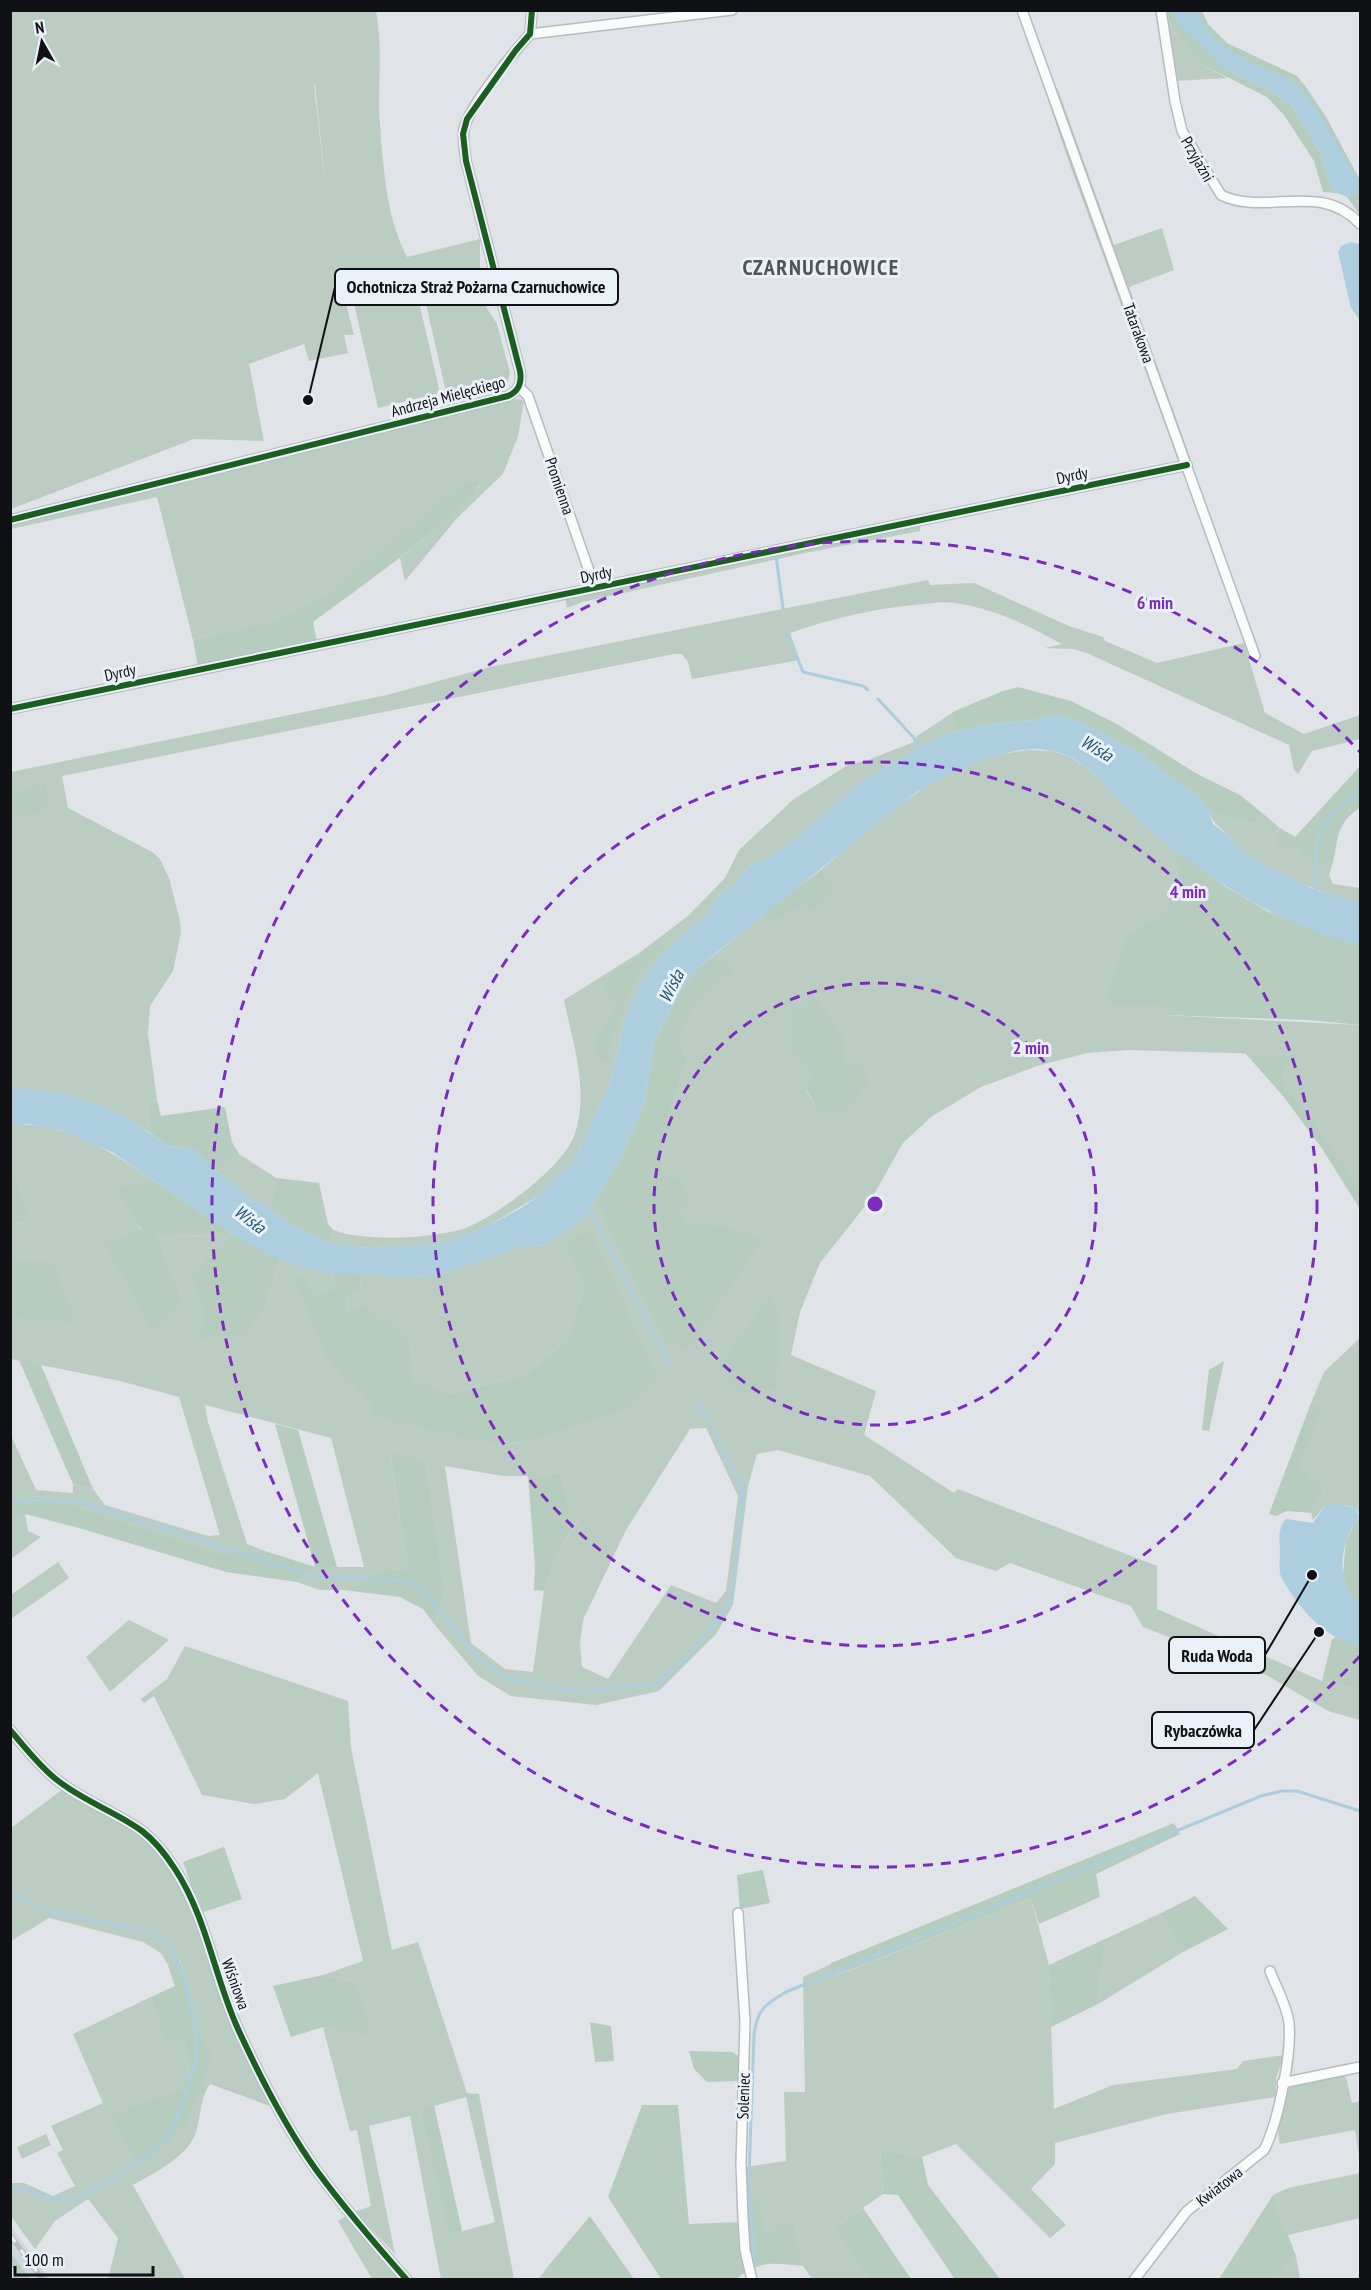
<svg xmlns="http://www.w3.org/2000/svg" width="1371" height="2290" font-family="'PT Sans Narrow',sans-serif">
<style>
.built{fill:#ced6de}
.green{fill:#bbccc3;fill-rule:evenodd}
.forest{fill:#b5ccbf}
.water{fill:#adcedf}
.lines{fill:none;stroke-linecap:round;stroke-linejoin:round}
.stream{stroke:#adcedf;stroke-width:3}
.minor-casing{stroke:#b8bbbe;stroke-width:12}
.minor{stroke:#fafbfb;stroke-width:9}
.rail-casing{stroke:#bbbbbc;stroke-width:5}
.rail{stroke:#eaf0f7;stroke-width:3;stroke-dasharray:9;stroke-linecap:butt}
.cycleway-casing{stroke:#eaf0f7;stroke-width:10}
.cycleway{stroke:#1b5e20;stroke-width:6}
.ring{fill:none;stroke:#7b2cbf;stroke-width:3;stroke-dasharray:10 8}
.labels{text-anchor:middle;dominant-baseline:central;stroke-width:6;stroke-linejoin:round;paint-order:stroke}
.street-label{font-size:16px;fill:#0f1114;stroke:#eaf0f7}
.water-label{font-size:18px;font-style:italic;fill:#1f576f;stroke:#eaf0f7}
.district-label{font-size:22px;font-weight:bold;letter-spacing:1.5px;fill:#50555b;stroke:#eaf0f7}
.centre{fill:#7b2cbf;stroke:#eaf0f7;stroke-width:3}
.ring-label{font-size:18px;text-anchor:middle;font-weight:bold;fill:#7b2cbf;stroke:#eaf0f7;stroke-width:6;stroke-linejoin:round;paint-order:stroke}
.leader{fill:none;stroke:#0f1114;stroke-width:2}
.callout-dot{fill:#0f1114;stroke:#eaf0f7;stroke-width:2}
.callout{fill:#eaf0f7;stroke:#0f1114;stroke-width:2}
.callout-label{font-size:18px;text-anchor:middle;font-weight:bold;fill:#0f1114}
</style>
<rect width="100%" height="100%" fill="#e0e3e7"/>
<polygon class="built" points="11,2226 40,2267 49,2279 30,2279 11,2253"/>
<g class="green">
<path d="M 11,10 L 376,11 C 382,43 379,75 379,108 C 379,118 381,129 381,140 C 385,182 388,219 407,257 L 480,239 L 480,279 L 486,307 L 497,324 L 510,373 L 507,384 L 447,396 L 420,278 L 343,293 L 354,335 L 344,335 L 348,353 L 309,361 L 304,344 L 249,364 L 264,441 L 194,439 L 11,509 ZM 314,85 L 315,85 L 327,198 Z"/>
<polygon points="1166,11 1171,28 1199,63 1227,78 1175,81"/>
<polygon points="1057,87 1114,245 1162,228 1174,270 1129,287 1191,460 1188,460 1055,94"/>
<polygon points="1047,97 1062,130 1181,458 1179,463 1071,168"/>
<polygon points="415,285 440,393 378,408 353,299"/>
<polygon points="519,399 524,401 518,436 503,474 458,517 405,581 400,558 430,534 481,485 445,499 376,557 330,592 279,619 193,640 157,497 11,529 10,523 510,400"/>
<polygon points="920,525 920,531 805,553 582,602 567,608 565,598"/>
<path d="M 928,580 L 930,585 L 974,583 L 1069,626 L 1103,637 L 1105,641 L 1157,663 L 1244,643 L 1265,713 L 1304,734 L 1360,715 L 1360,739 L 1312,751 L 1298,774 L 1294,770 L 1289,745 L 1089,654 L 1074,649 L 1045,648 L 1062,644 C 1029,626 993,608 955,603 C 942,601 928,604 914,605 C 872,609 830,619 790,633 L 800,660 L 692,679 L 688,662 L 682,654 L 674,654 L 62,776 L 68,808 L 152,852 L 160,859 L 169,878 L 180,921 L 181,932 L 173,971 L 150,1006 L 148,1034 L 157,1100 L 147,1101 L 150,1133 L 129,1119 L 59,1093 L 11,1087 L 11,772 L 387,695 L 490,667 Z"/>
<path d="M 955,711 L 955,732 L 929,742 L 862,781 L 795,840 L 767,859 L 750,865 L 735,884 L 715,899 L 709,913 L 661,955 L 624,1022 L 610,1084 L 574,1161 L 552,1181 L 540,1195 L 486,1227 L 437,1246 L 369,1248 L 332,1244 L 333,1230 C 363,1242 437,1239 468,1227 C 498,1215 564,1166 574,1136 C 590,1092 573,1044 564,1000 L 639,953 L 688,916 L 725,878 L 739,850 L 794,799 L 848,765 L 868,760 L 914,742 L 917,736 Z"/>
<path d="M 1028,750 L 1051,751 L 1068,756 L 1086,767 L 1111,790 L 1135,817 L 1174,847 L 1182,882 L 1167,910 L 1124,936 L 1107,1004 L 1162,1004 L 1163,1015 L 1360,1025 L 1360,1191 L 1335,1149 L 1291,1092 L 1282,1073 L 1293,1063 L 1293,1055 L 1129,1050 L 1087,1053 L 1037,1066 L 981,1087 L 931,1117 L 903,1143 L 873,1196 L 820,1263 L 800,1312 L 791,1355 L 876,1391 L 864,1435 L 954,1493 L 958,1489 L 1157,1566 L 1157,1609 L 1322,1681 L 1360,1690 L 1360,1720 L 1328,1711 L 1266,1675 L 1143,1627 L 1131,1606 L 1010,1563 L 996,1571 L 956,1558 L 870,1476 L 778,1450 L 757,1454 L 748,1486 L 733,1605 L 716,1634 L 659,1691 L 596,1705 L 511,1696 L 478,1676 L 435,1625 L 445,1591 L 426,1461 L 390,1453 L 408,1570 L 383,1569 L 344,1590 L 320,1590 L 297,1582 L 315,1567 L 364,1567 L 331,1438 L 205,1405 L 208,1422 L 247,1544 L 262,1550 L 222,1554 L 46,1496 L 11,1498 L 10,1433 L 36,1490 L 73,1493 L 73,1484 L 93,1489 L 105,1505 L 208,1536 L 220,1535 L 179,1397 L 120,1381 L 11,1359 L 11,1317 L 75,1323 L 53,1263 L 11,1259 L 11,1222 L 33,1223 L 13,1171 L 11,1172 L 11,1124 C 65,1123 110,1150 153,1180 L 115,1188 L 184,1302 L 157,1236 L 234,1235 L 205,1259 L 190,1276 L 206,1308 L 198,1338 L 265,1307 L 280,1258 L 333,1274 L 335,1291 L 314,1295 L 303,1276 L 348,1383 L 371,1405 L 497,1444 L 534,1441 L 622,1412 L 659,1382 L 565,1245 L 584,1290 L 566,1340 L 525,1375 L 451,1393 L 414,1382 L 409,1336 L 348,1310 L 346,1298 L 360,1291 L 361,1274 L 434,1277 L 520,1247 L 545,1245 L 579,1222 L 595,1203 L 602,1213 L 762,1241 L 724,1226 L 688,1222 L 678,1211 L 662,1177 L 663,1133 L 687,1061 L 680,1038 L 700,999 L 733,971 L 716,954 L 762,915 L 768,922 L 832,889 L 822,869 C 873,826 925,776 991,757 C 1003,753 1016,752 1028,750 ZM 812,1071 L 818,1110 L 806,1090 ZM 706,1428 L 738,1496 L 726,1591 L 716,1603 L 671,1585 L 608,1679 L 582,1667 L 580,1644 L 583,1620 L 626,1530 L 690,1429 ZM 445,1466 L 503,1476 L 541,1476 L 562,1472 L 570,1519 L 579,1518 L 556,1556 L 544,1591 L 533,1672 L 505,1669 L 471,1643 Z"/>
<path d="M 1208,809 L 1229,819 L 1256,824 L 1261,812 L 1280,828 L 1276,832 C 1283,837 1290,841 1296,846 C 1308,856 1315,868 1333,862 L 1329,875 L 1333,884 L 1360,888 L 1360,903 C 1321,892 1279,878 1246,854 C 1240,849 1235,842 1230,837 C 1218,825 1214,826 1208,809 Z"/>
<polygon points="239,1154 276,1178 271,1210 260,1202 251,1201 239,1188 217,1172"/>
<path d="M 1360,1338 L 1360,1515 C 1354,1503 1339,1504 1325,1506 L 1313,1520 L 1311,1513 L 1325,1489 L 1300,1466 L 1322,1406 L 1311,1403 L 1324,1372 Z"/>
<polygon points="25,1514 28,1531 41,1537 11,1559 11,1523"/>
<polygon points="58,1562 69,1578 11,1619 11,1595"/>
<polygon points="129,1620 169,1640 110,1692 86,1657"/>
<path d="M 185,1646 L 348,1701 L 351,1748 L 392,1950 L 418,1942 L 467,2093 L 479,2094 L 514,2279 L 441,2279 L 410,2116 L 369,2126 L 395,2254 L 355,2212 L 371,2206 L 357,2130 L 350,2131 L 323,2027 L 369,2035 L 357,1982 L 323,1975 L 363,1961 L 318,1773 L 285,1799 L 254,1804 L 202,1795 L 154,1696 L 144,1703 L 141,1699 L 167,1679 ZM 466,2097 L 495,2222 L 449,2235 L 420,2110 Z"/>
<path d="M 63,1789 L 144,1837 L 171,1867 L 193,1906 L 228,2016 L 275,2105 L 270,2106 L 210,2084 C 200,2097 201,2116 196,2132 C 188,2157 154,2173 133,2185 L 185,2279 L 108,2279 L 118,2238 L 88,2199 L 55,2221 L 35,2249 L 10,2215 L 11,2183 L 24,2183 L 53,2196 L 75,2186 L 57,2153 L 63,2150 L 51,2126 L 103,2103 L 73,2034 L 151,1997 L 165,2041 L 184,2039 L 190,2074 L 181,2089 L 110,2114 L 137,2165 L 213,2052 L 202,2037 L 188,1981 L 178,1957 L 170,1958 L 168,1965 L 161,1953 L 143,1942 L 49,1918 L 11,1941 L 11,1828 Z"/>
<polygon points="1031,1899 1049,1965 1054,2109 1113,2085 1237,2069 1243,2061 1284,2055 1276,2078 1276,2097 1167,2114 1055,2143 1055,2164 1031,2189 1066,2225 1050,2238 956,2144 922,2157 880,2149 883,2194 834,2228 868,2279 812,2279 803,2266 794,2224 763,2231 746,2201 746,2167 786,2161 784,2092 805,2092 803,1977 831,1964 830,1978"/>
<polygon points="1159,1914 1183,1952 1098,2004 1105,1939"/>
<path d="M 1345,2073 L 1352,2103 L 1360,2101 L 1360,2162 L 1355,2130 L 1280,2144 C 1276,2127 1280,2100 1290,2087 Z"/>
<polygon points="46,2134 51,2145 22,2159 17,2147"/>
<polygon points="1360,2173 1360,2218 1288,2235 1273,2195 1288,2188"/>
<polygon points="349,2214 404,2279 372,2279 338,2221"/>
<polygon points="10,2253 11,2253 30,2279 13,2279 16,2272 11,2265"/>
<polygon points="1296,2256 1300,2279 1276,2279"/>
<polygon points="549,2265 560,2279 538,2280"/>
</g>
<g class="forest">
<polygon points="1167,11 1174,11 1174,13 1222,67 1271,91 1292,106 1320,152 1329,181 1337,193 1323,192 1314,161 1284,115 1267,97 1199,63 1171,28"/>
<polygon points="1196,11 1202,11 1208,24 1227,43 1297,76 1306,87 1326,117 1360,180 1360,215 1347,197 1356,194 1359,188 1292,81 1233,55 1218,42 1203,25"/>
<path d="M 482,478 C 479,505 341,601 313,622 L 317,642 L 198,667 L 193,640 L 279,619 L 330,592 L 458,488 Z"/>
<polygon points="1018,687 1071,701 1117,724 1199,775 1240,795 1261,812 1256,824 1229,819 1208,809 1197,794 1172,779 1140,753 1078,721 1059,715 1050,715 1033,720 984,725 955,732 955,711 1003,691"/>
<path d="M 1360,766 L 1360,808 C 1336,823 1339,837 1333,862 L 1319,865 L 1306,857 L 1298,847 L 1279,847 L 1274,838 L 1280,828 L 1295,837 Z"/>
<polygon points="45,784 49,807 12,820 11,794"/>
<polygon points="1174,847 1226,887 1269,912 1360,945 1360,1025 1308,1020 1163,1015 1161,1004 1106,1004 1124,936 1167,910 1181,882"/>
<polygon points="822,869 833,889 814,910 803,905 768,922 762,915"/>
<path d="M 665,940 L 664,947 L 649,961 L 632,986 L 616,1029 L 610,1037 L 609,1056 L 604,1061 L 600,1060 C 586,1043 608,1023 616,1007 C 613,996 604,991 603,980 Z"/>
<polygon points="716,954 734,971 700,999 680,1038 687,1061 663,1133 662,1177 683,1180 690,1203 678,1211 688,1222 724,1226 763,1240 687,1350 666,1341 602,1213 595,1203 624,1151 645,1102 654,1042 673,1004 694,971"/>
<polygon points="818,999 846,1041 843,1063 861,1066 870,1082 845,1110 818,1110 806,1089 812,1071 792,1052 793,1013"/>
<polygon points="1245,1053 1294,1055 1293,1063 1282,1073 1291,1092 1335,1149 1360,1191 1360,1209 1321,1147 1283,1096"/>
<polygon points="157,1100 161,1116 225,1107 232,1142 239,1154 217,1172 194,1149 168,1146 150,1133 147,1101"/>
<polygon points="13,1171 33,1223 11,1222 11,1172"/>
<polygon points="276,1178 319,1183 328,1224 333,1230 332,1244 293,1226 271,1210"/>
<polygon points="153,1180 234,1235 280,1258 265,1307 246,1334 198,1339 205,1308 190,1276 205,1259 233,1235 157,1236 184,1302 152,1331 105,1244 141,1230 114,1188"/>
<polygon points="591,1229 659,1382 622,1412 534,1441 497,1444 373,1416 371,1405 348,1383 326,1356 294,1277 303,1276 314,1295 335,1290 333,1274 361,1274 360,1291 346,1298 348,1310 367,1308 409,1336 414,1381 451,1393 525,1375 566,1340 584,1290 565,1245"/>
<polygon points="11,1259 53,1262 76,1324 11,1317"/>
<polygon points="770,1295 779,1312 777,1386 741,1396 718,1368"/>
<polygon points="19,1360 41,1365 93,1489 73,1484"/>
<polygon points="1224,1361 1209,1431 1202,1430 1209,1370"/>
<polygon points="1311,1403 1323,1406 1300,1466 1325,1489 1311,1513 1287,1511 1276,1516 1269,1514"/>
<polygon points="275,1424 298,1430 337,1567 315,1567 297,1582 226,1572 79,1528 25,1514 11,1523 11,1498 46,1496 222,1554 262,1550 315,1567"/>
<polygon points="390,1452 426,1461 445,1591 435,1625 423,1609 400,1597 344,1590 383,1569 408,1570"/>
<polygon points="562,1472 570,1518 579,1517 556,1556 544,1591 534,1590 535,1565 528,1476 541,1476"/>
<polygon points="1360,1515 1360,1603 1352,1598 1346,1588 1343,1574 1346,1540"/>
<polygon points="1336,1636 1360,1646 1360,1690 1322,1681 1332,1640"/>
<polygon points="1174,1823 1180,1834 1096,1874 1100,1897 1039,1924 1031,1899 829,1978 831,1963"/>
<polygon points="224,1847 242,1899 201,1913 183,1862"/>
<polygon points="763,1870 770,1903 740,1909 737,1875"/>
<polygon points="1195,1896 1228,1929 1183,1952 1159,1914"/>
<polygon points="1105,1939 1098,2004 1051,2027 1049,1965"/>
<polygon points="177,1956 188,1981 202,2037 213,2052 187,2123 160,2151 137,2165 109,2114 181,2089 190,2073 184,2040 165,2042 151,1997 175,1986 168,1965 170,1958"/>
<polygon points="323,1975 357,1982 370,2036 323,2027 291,2037 273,1986"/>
<polygon points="590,2022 611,2026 614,2061 595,2062"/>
<polygon points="689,2051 732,2052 740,2057 741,2081 707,2082 694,2069"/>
<polygon points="434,2105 462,2231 449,2236 420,2110"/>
<path d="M 642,2105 L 678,2105 L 689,2224 L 740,2222 L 739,2202 L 759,2199 L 763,2231 L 794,2223 L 803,2266 C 772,2263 761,2260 736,2279 L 661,2279 L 608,2197 Z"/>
<polygon points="880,2149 922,2157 928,2185 1000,2279 952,2279 954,2278 898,2195 883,2194"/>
<polygon points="1273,2195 1296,2256 1276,2279 1219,2279"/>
<polygon points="863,2208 911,2279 868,2279 834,2228"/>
<polygon points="590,2216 634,2279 560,2279 549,2265"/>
</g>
<g class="water">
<path d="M 1174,11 L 1196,11 C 1214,46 1235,55 1269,71 C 1277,74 1287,77 1294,83 C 1315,100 1342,154 1357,180 L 1359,188 L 1356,194 L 1347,197 L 1337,193 L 1329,181 L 1320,152 L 1292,106 L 1271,91 L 1222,67 L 1176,21 Z"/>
<polygon points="1351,242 1360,244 1360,320 1351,308 1338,252 1341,246"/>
<path d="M 1050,715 L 1059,715 L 1078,721 L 1140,753 L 1172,779 L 1197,794 L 1208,809 L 1213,824 L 1228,835 L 1245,853 L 1265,866 L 1311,888 L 1360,903 L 1360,945 C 1276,925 1201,875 1136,818 C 1109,794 1091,759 1052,751 C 1007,742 953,772 915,793 L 694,971 L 673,1004 L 654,1042 L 645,1102 L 624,1151 L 595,1203 L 579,1222 L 545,1245 L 520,1247 L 434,1277 L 333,1274 L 299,1266 L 270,1255 L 234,1235 L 112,1152 L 59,1130 L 28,1124 L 11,1124 L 11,1087 L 59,1093 L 103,1107 L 129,1119 L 168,1146 L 194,1149 L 217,1172 L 239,1188 L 251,1201 L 260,1202 L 293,1226 L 332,1244 L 369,1248 L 437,1245 L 486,1227 L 521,1208 L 540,1195 L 552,1181 L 574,1161 L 610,1084 L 624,1022 L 640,984 L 661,955 L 709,913 L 715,899 L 735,884 L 750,865 L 767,859 L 795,840 L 862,781 L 929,742 L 955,732 L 984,725 L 1033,720 Z"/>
<path d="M 1334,1503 L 1354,1508 L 1360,1516 C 1355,1524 1348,1533 1346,1541 C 1340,1562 1340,1592 1360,1603 L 1360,1646 C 1330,1641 1305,1615 1289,1590 C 1286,1585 1281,1579 1280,1573 C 1279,1567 1280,1557 1280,1550 C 1279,1539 1278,1527 1286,1519 L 1313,1523 L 1325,1506 Z"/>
</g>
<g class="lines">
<g class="stream">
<polyline points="776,556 783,608"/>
<polyline points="787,633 803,672 863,686 868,690"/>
<polyline points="878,699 914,738 919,751"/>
<path d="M 1316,891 C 1315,837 1314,823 1360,792"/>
<polyline points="589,1208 669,1364"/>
<polyline points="695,1398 707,1418"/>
<polyline points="10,1502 41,1499 80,1502 316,1577 400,1580 422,1587 476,1657 506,1678 578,1692 656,1684 685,1660 723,1613 733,1591 743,1489 712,1428"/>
<polyline points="10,1893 55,1913 152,1933 167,1941 185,1982 198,2038 196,2060 179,2114 168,2135 154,2151 100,2186 78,2198 65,2200 49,2198 18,2187 10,2188"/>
<path d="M 754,2261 L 749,2176 L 754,2035 C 757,2010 765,2004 786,1992 L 1261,1796 L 1282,1791 L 1297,1791 L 1360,1811"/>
</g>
<defs>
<g id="minor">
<polyline points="1022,10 1255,656"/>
<path d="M 1161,10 L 1175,101 L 1182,131 L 1221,195 C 1266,217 1320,180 1360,224"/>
<polyline points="530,34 532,10"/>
<polyline points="519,387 528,396 595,588"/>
<path d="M 10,520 L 508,396 C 519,391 522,383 520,371 L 466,161 C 465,151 462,139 464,129 C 468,108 514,52 530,34 L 732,10"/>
<polyline points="10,709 1187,465"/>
<path d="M 10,1730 C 25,1747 39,1766 57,1780 C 83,1801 116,1812 142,1831 C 155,1841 166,1855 175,1869 C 207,1918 214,1976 238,2029 C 260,2077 286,2128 317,2171 C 345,2209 376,2245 407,2280"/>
<polyline points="738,1913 745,2021 741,2164 743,2218 745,2250 752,2280"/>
<polyline points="1282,2083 1360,2067"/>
<path d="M 1134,2280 L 1187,2211 L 1264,2150 C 1278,2123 1292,2054 1289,2023 C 1287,2006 1276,1987 1270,1971"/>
</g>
</defs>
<use href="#minor" class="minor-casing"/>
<use href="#minor" class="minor"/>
<defs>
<polyline id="rail" points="10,2235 43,2280"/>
</defs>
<use href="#rail" class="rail-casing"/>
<use href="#rail" class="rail"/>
<defs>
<g id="cycleway">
<path d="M 10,520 L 508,396 C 519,391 522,383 520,371 L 466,161 L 463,134 L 467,119 L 516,50 L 530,34 L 532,10"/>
<polyline points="10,709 1187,465"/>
<path d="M 10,1730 C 25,1747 39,1766 57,1780 C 83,1801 116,1812 142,1831 C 155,1841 166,1855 175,1869 C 207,1918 214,1976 238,2029 C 260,2077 286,2128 317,2171 C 345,2209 376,2245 407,2280"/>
</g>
</defs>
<use href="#cycleway" class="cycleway-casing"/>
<use href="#cycleway" class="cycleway"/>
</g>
<g class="ring">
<circle cx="875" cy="1204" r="221"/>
<circle cx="875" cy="1204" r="442"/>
<path d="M1360 1656A663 663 0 1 1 1360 752"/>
</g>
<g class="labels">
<g class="street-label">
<text transform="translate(1198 159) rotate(60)">Przyjaźni</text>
<text transform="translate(1139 333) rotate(70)">Tatarakowa</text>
<text transform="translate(448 396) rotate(-15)">Andrzeja Mielęckiego</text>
<text transform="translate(1072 475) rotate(-12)">Dyrdy</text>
<text transform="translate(560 486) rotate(71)">Promienna</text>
<text transform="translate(596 574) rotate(-12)">Dyrdy</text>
<text transform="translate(120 672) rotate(-12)">Dyrdy</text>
<text transform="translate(236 1984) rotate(70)">Wiśniowa</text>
<text transform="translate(743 2096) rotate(-88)">Soleniec</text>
<text transform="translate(1219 2186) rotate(-38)">Kwiatowa</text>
</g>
<g class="water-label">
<text transform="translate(1097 748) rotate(31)">Wisła</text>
<text transform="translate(671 986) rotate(-63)">Wisła</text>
<text transform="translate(250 1219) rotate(37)">Wisła</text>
</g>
<g class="district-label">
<text x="821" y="267">CZARNUCHOWICE</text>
</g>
</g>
<circle cx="875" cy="1204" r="9" class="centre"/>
<g class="ring-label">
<text x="1155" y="609">6 min</text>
<text x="1188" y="898">4 min</text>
<text x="1031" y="1054">2 min</text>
</g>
<path class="leader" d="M308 400L335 287M1312 1575L1265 1655M1319 1632L1254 1730"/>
<g class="callout-dot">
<circle cx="308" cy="400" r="6"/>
<circle cx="1312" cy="1575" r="6"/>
<circle cx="1319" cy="1632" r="6"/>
</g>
<g class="callout">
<rect x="335" y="269" width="283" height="36" rx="6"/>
<rect x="1169" y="1637" width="96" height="36" rx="6"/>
<rect x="1152" y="1712" width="102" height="36" rx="6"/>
</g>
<g class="callout-label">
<text x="476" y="293">Ochotnicza Straż Pożarna Czarnuchowice</text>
<text x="1217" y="1662">Ruda Woda</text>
<text x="1203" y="1737">Rybaczówka</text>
</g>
<rect width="1371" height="2290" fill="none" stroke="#0f1114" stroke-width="24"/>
<g transform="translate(42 42) rotate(351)" stroke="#eaf0f7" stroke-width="4.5" paint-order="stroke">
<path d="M0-4.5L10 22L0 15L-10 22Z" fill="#0f1114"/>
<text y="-9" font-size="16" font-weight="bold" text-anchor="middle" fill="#0f1114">N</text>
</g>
<path d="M15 2266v9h138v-9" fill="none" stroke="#0f1114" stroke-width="3"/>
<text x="24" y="2266" font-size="18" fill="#0f1114" stroke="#eaf0f7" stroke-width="4.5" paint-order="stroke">100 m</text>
</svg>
